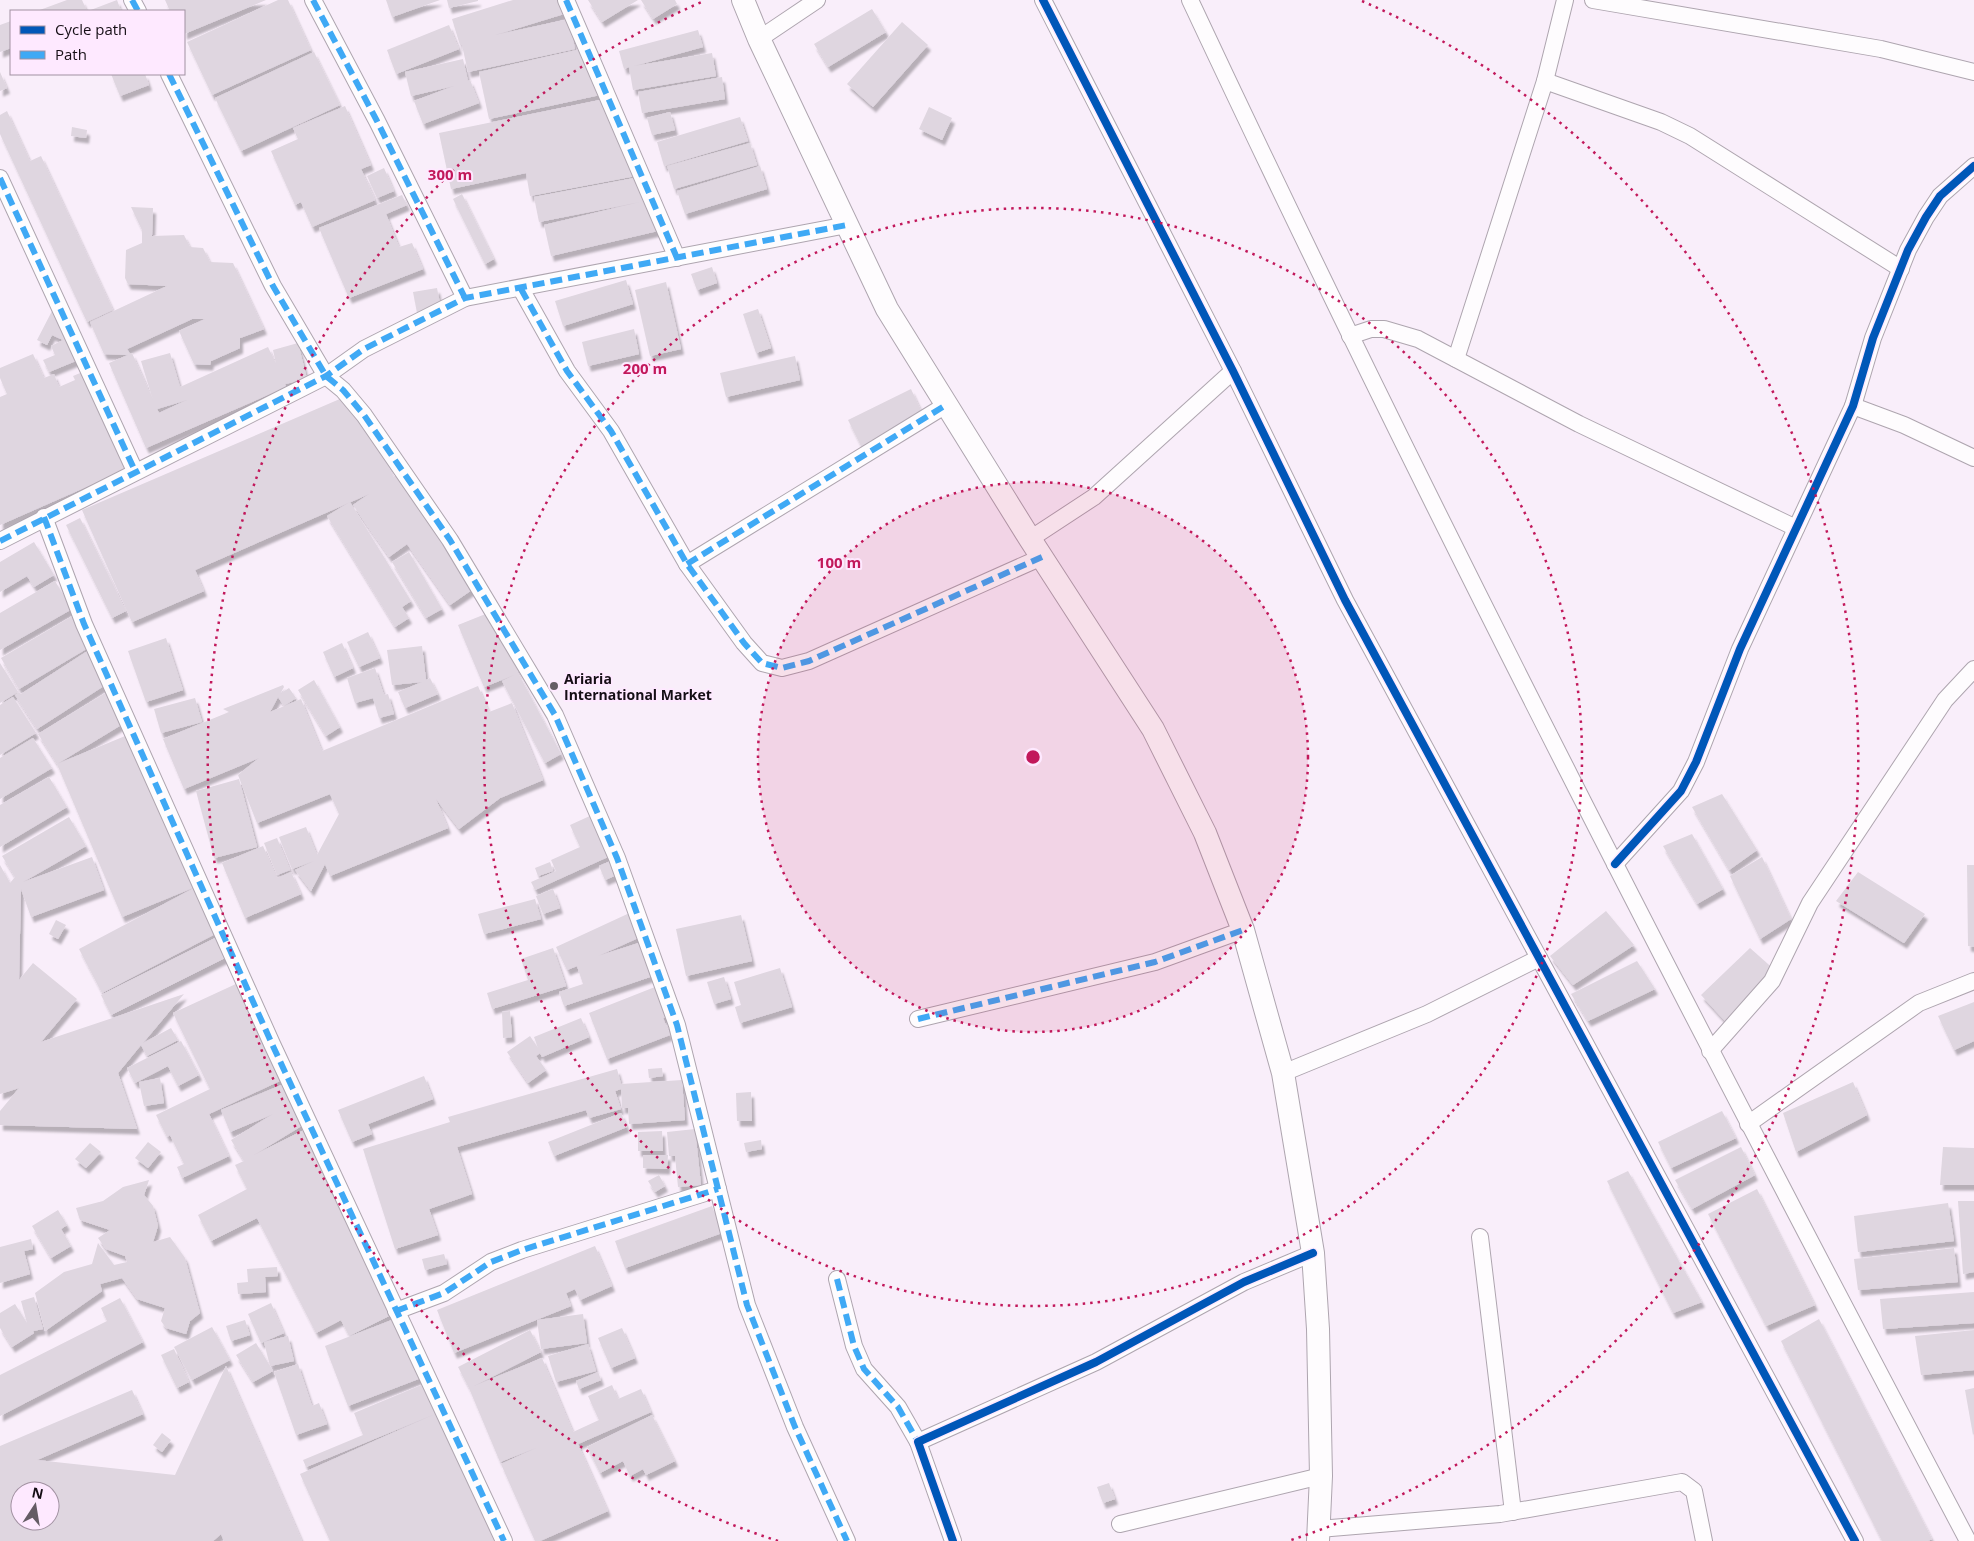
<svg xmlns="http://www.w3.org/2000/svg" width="1974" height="1541" font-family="'Open Sans',sans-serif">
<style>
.building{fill:#dfd6e0;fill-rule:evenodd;filter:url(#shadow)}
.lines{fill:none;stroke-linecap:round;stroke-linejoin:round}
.street-casing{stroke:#aea5af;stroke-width:18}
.secondary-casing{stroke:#aea5af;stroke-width:24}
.street{stroke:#fefcfe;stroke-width:16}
.secondary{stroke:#fefcfe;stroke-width:22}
.quiet{stroke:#3fa9f5;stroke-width:6;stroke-dasharray:12 6;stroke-linecap:butt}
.cycleway-casing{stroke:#fee9ff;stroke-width:11}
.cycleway{stroke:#0057b8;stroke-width:8}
.ring{fill:none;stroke:#c2185b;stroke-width:2.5;stroke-dasharray:2.5 5}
.poi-dot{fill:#655c65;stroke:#fee9ff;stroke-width:2}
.labels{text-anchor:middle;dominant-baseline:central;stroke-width:4;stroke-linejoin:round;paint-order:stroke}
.poi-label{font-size:14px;font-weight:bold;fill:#150e15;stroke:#fee9ff;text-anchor:start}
.centre{fill:#c2185b;stroke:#fee9ff;stroke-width:2.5}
.ring-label{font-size:15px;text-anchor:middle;font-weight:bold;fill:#c2185b;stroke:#fee9ff;stroke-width:4;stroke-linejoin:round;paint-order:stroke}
</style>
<defs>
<filter id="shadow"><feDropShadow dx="3" dy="5.5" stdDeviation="1" flood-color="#0004"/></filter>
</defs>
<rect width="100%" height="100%" fill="#f9eefa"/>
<g class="building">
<polygon points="67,0 82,0 87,11 37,11"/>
<polygon points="117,0 121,11 88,11"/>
<polygon points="165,0 266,0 184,34 184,11 170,11"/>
<polygon points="278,0 288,0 311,50 212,95 187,42"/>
<polygon points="386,0 440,0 392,17"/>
<polygon points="447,0 478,0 478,1 449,8"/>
<polygon points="513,0 560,0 564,14 495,35 569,19 575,49 468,72 462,45 460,45 452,19"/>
<polygon points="588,0 638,0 602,22"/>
<polygon points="641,0 675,0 677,4 653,19"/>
<polygon points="872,9 886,32 828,67 814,44"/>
<polygon points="11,21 11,48 0,52 0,25"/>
<polygon points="902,22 928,45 873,107 847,84"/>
<polygon points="449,25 459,49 396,74 387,50"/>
<polygon points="698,30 703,47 634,66 712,53 716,76 633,90 629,67 624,69 619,51"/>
<polygon points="590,47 600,95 489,119 479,72"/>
<polygon points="314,52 340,105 241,151 215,98"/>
<polygon points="463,59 468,81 470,80 479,103 423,124 414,101 454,86 411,96 405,72"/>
<polygon points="0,72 7,88 0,91"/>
<polygon points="111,74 145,74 149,85 120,96"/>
<polygon points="722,77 725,99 642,113 638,92"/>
<polygon points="610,98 641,175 530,196 526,173 451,189 439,133"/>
<polygon points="345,106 371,165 361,169 375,200 312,227 301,202 295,205 271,151 298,139 293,128"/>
<polygon points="929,107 952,118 942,140 919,129"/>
<polygon points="7,111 30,161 41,156 113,310 87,322 0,134 0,115"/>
<polygon points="670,112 675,130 652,135 647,118"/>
<polygon points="740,117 748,141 664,166 657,142"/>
<polygon points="72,127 87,130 86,138 71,136"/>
<polygon points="750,143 757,165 674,189 667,166"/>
<polygon points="760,166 767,189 685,214 677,191"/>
<polygon points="384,168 394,191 377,198 367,176"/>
<polygon points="645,176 662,230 551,256 544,225 640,202 539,222 534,197"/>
<polygon points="462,194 494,259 485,264 453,199"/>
<polygon points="402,195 407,205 386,214 399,247 412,243 423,269 349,298 319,228"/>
<path d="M 131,207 L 153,208 L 152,236 L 184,235 L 190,247 L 203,248 L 210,262 L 233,263 L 264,329 L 240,338 L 240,348 L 211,361 L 210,365 L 194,364 L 179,331 L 205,319 L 192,319 L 127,349 L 130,354 L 132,353 L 153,400 L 141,361 L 170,353 L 180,387 L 268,347 L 276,364 L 273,350 L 298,343 L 307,379 L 285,384 L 286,387 L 146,448 L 109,363 L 128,355 L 104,354 L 90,322 L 167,286 L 128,284 L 125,278 L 126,250 L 142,243 L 142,230 ZM 187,400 L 159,413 L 157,409 Z"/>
<polygon points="712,267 717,283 697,290 691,274"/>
<polygon points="626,280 633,304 563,326 555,301"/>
<polygon points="666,282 681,349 650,356 635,290"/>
<polygon points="437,288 441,309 417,313 413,292"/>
<polygon points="758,309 771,348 756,353 743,314"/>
<polygon points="52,311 73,321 64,340 73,336 83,358 49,372 43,360 55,355 51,346 63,340 52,335 47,345 37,340"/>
<polygon points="634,329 639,354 588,366 582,342"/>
<polygon points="33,354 44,378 54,374 59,387 75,380 73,376 92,368 136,465 0,525 0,397 7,394 0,378 0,368"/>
<polygon points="795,356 800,380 726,397 720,373"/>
<polygon points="911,389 925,419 861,446 848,420"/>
<polygon points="356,392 393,477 399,473 479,585 450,605 407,544 389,557 353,505 369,494 195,570 204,591 132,622 82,510"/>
<polygon points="350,502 411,601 402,607 409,618 395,627 327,516"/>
<polygon points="80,518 126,611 112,618 66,525"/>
<polygon points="34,542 54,575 34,587 27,576 0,592 0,562"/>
<polygon points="409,552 442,609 426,618 392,562"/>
<polygon points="55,581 72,609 0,650 0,613"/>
<polygon points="493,611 518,673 561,754 545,763 502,681 514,675 484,687 458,625"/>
<polygon points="74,615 93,645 19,689 1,658"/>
<polygon points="368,632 380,658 359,667 347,642"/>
<polygon points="166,638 183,690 146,702 128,651"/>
<polygon points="342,643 353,668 334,677 323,652"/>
<polygon points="422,646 426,680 430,678 438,694 405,708 398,692 422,682 392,685 387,650"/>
<polygon points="89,650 110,682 37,729 15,695 19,692 21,694"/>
<polygon points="0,663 18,692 0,703"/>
<polygon points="375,668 384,695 388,694 394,714 379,718 373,698 355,703 347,678"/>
<polygon points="314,680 340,727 326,736 298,690"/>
<polygon points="283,685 284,687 280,694 289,688 296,698 284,706 278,697 270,712 301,699 322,751 478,686 489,712 512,703 543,780 500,798 459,829 436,799 448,828 330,876 325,864 311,891 295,870 314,861 292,869 279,837 306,827 317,855 339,814 330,794 257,823 238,775 259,758 184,789 163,739 229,712 223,709"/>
<polygon points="107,692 126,722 57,764 38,734"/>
<polygon points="13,697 36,733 0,755 0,705"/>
<polygon points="195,698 202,722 161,733 154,709"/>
<polygon points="130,734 195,887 122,917 57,764"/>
<polygon points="33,738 52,768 0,799 0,758"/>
<polygon points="49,777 67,807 0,847 0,805"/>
<polygon points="239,779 257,847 214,858 196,791"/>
<polygon points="1722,794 1757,850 1729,870 1692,807"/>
<polygon points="592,815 610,856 535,890 531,882 556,871 551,860 580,847 570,825"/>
<polygon points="69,817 86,846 23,882 92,857 104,890 31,917 21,889 19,980 33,963 77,999 41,1042 184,994 143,1043 171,1028 178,1040 147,1056 141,1045 118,1073 137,1129 0,1125 0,1111 19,1088 0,1094 0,865 10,883 15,877 2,856"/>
<polygon points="1692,834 1723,889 1697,904 1663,846"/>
<polygon points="277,838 290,870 277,875 264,843"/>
<polygon points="263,846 277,878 291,872 301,894 245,918 222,863"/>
<polygon points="1762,857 1791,919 1760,939 1730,876"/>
<polygon points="613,860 619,874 605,880 599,866"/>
<polygon points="550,862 553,871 538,876 535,868"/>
<polygon points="1967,865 1974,865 1974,947 1968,946"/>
<polygon points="1858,872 1925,914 1904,943 1836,901"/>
<polygon points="196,887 219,932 102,993 79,949"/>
<polygon points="553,889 560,908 543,914 536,896"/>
<polygon points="535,899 541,919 484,934 478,914"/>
<polygon points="636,910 647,934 598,956 645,941 656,975 564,1006 559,992 583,984 577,966 567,970 556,947"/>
<polygon points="1606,911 1634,945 1573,985 1550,956"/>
<polygon points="741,915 752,961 686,976 676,929"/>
<polygon points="56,920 66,925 58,939 49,934"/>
<polygon points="221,935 231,955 111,1015 101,995"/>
<polygon points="553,948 566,986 492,1009 487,993 528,980 521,959"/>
<polygon points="1750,948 1777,972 1725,1021 1701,995"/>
<polygon points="1637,961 1655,989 1588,1021 1571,994"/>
<polygon points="780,968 792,1007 740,1023 735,1007 741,1005 734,982"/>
<polygon points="724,977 731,999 714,1004 707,982"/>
<polygon points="238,983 284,1079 209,1114 229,1156 182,1178 177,1167 184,1164 170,1135 167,1137 156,1115 210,1089 173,1013"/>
<polygon points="660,985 672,1015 663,1018 670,1035 607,1059 589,1013"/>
<polygon points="1974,1002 1974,1041 1954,1050 1938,1016"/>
<polygon points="510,1011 512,1037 503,1038 502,1012"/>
<polygon points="581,1018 589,1037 542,1057 540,1053 536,1056 546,1070 528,1083 507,1052 530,1036 538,1048 534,1037"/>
<polygon points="181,1041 199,1075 178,1086 168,1066 135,1083 127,1068"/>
<polygon points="662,1068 663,1076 649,1078 648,1069"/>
<polygon points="617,1069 621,1084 682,1080 685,1120 629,1124 628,1108 622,1108 621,1089 615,1091 621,1109 589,1118 586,1110 457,1147 472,1194 429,1209 438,1235 395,1249 363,1149 450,1122 448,1117"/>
<polygon points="424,1076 433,1099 368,1124 372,1134 352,1142 338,1110"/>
<polygon points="160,1078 164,1103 144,1106 139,1082"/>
<polygon points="1853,1082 1867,1115 1796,1152 1783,1113"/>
<polygon points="286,1083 308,1122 254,1155 308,1128 393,1314 349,1336 341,1320 316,1333 257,1218 211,1241 198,1215 247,1189 235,1165 244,1161 231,1140 273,1114 230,1132 221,1110"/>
<polygon points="751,1092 752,1121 737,1121 736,1093"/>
<polygon points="1722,1111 1736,1138 1671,1168 1658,1142"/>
<polygon points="621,1113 627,1127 554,1156 548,1142"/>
<polygon points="695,1129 701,1185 678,1187 675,1156 669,1156 667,1132"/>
<polygon points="662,1131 663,1151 638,1151 638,1132"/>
<polygon points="761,1140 762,1149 746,1152 744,1143"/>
<polygon points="148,1142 161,1152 148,1168 135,1158"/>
<polygon points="90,1143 101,1152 86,1168 75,1159"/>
<polygon points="1741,1147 1755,1175 1692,1209 1675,1180"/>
<polygon points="1943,1147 1974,1148 1974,1185 1940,1185"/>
<polygon points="643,1155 668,1155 667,1169 643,1168"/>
<polygon points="1628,1171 1702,1302 1673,1313 1607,1181"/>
<polygon points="659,1175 665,1186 655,1192 648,1181"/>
<polygon points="149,1180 144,1195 153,1206 158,1226 153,1242 170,1237 185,1258 200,1313 190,1321 186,1334 166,1328 161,1321 165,1308 137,1299 122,1278 100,1284 102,1291 45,1331 35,1293 64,1272 92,1264 98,1243 114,1265 127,1262 125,1256 106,1249 98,1238 110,1230 80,1220 76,1208 103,1201 123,1187"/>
<polygon points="1757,1189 1815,1305 1766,1326 1708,1214"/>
<polygon points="1958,1201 1974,1201 1974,1272 1963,1274"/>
<polygon points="1948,1203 1954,1241 1858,1252 1854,1216"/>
<polygon points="712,1206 722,1233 625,1268 615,1241"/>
<polygon points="58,1210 67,1225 61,1229 71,1246 51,1258 32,1226"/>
<polygon points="31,1239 33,1249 24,1251 30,1274 0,1283 0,1247"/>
<polygon points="595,1246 612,1286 580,1300 575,1289 566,1293 571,1306 454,1353 437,1310"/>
<polygon points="1954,1248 1958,1282 1858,1290 1854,1259"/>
<polygon points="444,1254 447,1264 425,1270 422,1259"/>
<polygon points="277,1267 278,1276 265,1277 266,1292 238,1294 237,1283 248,1282 247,1269"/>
<polygon points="1974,1292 1974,1323 1883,1329 1880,1299"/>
<polygon points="34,1297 43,1329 33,1331 34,1333 12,1347 0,1328 0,1313 15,1304 27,1323 21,1301"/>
<polygon points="120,1298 143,1342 0,1416 0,1375 107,1321 101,1308"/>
<polygon points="271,1303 284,1333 261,1343 248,1314"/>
<polygon points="583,1314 587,1343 541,1349 537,1320"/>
<polygon points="397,1318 421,1378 348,1406 325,1346"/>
<polygon points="1819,1319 1932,1539 1928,1541 1882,1541 1781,1341"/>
<polygon points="245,1320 250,1335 231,1341 226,1326"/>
<polygon points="212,1327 230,1360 192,1380 174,1347"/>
<polygon points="622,1328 635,1358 611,1368 598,1338"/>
<polygon points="530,1330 541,1352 474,1386 542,1358 573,1432 599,1420 588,1396 612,1385 618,1399 641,1389 651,1412 578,1444 608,1511 540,1541 535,1541 501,1464 536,1448 500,1462 469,1388 458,1367"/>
<polygon points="1974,1330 1974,1370 1921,1375 1915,1336"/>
<polygon points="288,1336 294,1361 270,1366 273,1371 253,1382 236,1355 256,1343 270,1366 264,1342"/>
<polygon points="588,1344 596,1371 556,1382 548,1356"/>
<polygon points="174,1349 189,1382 177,1388 161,1355"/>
<polygon points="298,1364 312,1406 319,1403 327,1424 296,1435 274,1372"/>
<path d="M 226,1366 L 302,1541 L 224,1541 L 221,1534 L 213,1541 L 0,1541 L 0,1446 L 132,1390 L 143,1414 L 37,1460 L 175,1475 ZM 20,1491 L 50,1491 L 50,1521 L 20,1521 Z"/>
<polygon points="598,1372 601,1380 579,1389 576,1381"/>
<polygon points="426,1383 497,1541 330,1541 300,1474 435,1414 306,1467 303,1460 363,1435 354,1413"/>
<polygon points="1974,1388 1974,1434 1973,1435 1965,1390"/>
<polygon points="652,1415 675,1461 646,1475 643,1469 630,1476 623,1461 600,1473 587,1447"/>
<polygon points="162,1433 171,1440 162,1452 153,1445"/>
<polygon points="1109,1483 1115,1499 1103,1503 1097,1487"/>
</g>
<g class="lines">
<defs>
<g id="street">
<polyline points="132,0 138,11"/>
<polyline points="313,0 377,121 465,298"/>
<polyline points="566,0 677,258"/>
<polyline points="1043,0 1233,371 1345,600 1855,1541"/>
<path d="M 1190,0 C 1434,521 1699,1032 1968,1541"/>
<polyline points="1593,0 1881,49 1974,72"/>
<polyline points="759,39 817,0"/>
<polyline points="169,74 273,286 326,376 343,390 364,415 450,540 555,715 617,858 677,1025 747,1305 795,1427 847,1541"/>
<polyline points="1545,81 1661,122 1690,136 1901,269"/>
<polyline points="0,178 135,471"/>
<polyline points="521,289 567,371 611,431 687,564 744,643 762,663 782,668 809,661 1042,557"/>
<polyline points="1350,336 1371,329 1384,329 1418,339 1579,424 1796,528"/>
<polyline points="1456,359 1545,81 1565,0"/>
<polyline points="1853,406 1904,425 1974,458"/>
<polyline points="44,517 84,624 272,1044 504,1541"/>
<polyline points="1030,539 1094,497 1233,371"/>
<polyline points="0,541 326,376 364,349 465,298 847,225"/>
<polyline points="687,564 946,405"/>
<polyline points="1615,864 1681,791 1696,762 1740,649 1853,406 1873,338 1908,250 1926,217 1940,196 1974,166"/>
<polyline points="918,1019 1155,962 1243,930"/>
<polyline points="1710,1051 1772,981 1810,903 1945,700 1974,669"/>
<polyline points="1283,1073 1427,1014 1539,958"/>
<polyline points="1748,1124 1919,1003 1974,981"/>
<polyline points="1480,1237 1513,1512"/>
<polyline points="837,1279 854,1346 864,1369 898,1407 918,1442 953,1541"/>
<polyline points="396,1311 444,1293 491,1262 522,1250 718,1189"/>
<polyline points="918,1442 1096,1362 1244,1282 1313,1253"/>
<polyline points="1120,1524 1321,1476"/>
<polyline points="1319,1529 1500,1514 1682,1482 1694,1491 1704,1541"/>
</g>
<polyline id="secondary" points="743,0 759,39 887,309 1030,539 1153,729 1205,833 1243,930 1283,1073 1313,1253 1318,1329 1321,1476 1318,1541"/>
</defs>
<use href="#street" class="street-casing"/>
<use href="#secondary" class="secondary-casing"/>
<use href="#street" class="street"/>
<use href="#secondary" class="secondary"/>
<g class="quiet">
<polyline points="132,0 138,11"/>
<polyline points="313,0 377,121 465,298"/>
<polyline points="566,0 677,258"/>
<polyline points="169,74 273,286 326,376 343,390 364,415 450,540 555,715 617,858 677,1025 747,1305 795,1427 847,1541"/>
<polyline points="0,178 135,471"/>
<polyline points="521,289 567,371 611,431 687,564 744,643 762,663 782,668 809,661 1042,557"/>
<polyline points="44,517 84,624 272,1044 504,1541"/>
<polyline points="0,541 326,376 364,349 465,298 847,225"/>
<polyline points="687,564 946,405"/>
<polyline points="918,1019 1155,962 1243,930"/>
<polyline points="837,1279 854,1346 864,1369 898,1407 918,1442"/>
<polyline points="396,1311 444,1293 491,1262 522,1250 718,1189"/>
</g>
<defs>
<g id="cycleway">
<polyline points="1043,0 1233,371 1345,600 1855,1541"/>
<polyline points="1615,864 1681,791 1696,762 1740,649 1853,406 1873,338 1908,250 1926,217 1940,196 1974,166"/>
<polyline points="953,1541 918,1442 1096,1362 1244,1282 1313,1253"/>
</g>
</defs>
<use href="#cycleway" class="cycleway-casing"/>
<use href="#cycleway" class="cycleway"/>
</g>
<circle cx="1033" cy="757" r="275" fill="#c2185b" fill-opacity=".12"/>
<g class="ring">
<circle cx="1033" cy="757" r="275"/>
<circle cx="1033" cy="757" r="549"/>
<path d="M778 1541A824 824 0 0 1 704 1M1362 1A824 824 0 0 1 1288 1541"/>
</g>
<circle class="poi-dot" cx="554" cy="686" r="5"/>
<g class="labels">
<g class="poi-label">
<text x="564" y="678">Ariaria<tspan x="564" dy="16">International Market</tspan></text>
</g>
</g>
<circle cx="1033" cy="757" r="8" class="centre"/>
<g class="ring-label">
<text x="450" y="180">300 m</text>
<text x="645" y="374">200 m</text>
<text x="839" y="568">100 m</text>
</g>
<rect x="10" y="10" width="175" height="65" fill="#fee9ff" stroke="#a191a1"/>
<rect x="20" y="26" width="25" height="8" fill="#0057b8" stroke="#a191a1"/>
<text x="55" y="35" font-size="15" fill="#150e15">Cycle path</text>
<rect x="20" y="51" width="25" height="8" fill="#3fa9f5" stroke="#a191a1"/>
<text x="55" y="60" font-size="15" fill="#150e15">Path</text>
<g transform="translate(35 1506) rotate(12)"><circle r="24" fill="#fee9ff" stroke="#a191a1"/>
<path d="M0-4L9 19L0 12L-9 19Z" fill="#655c65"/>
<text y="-8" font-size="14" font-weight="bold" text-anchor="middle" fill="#150e15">N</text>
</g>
</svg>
